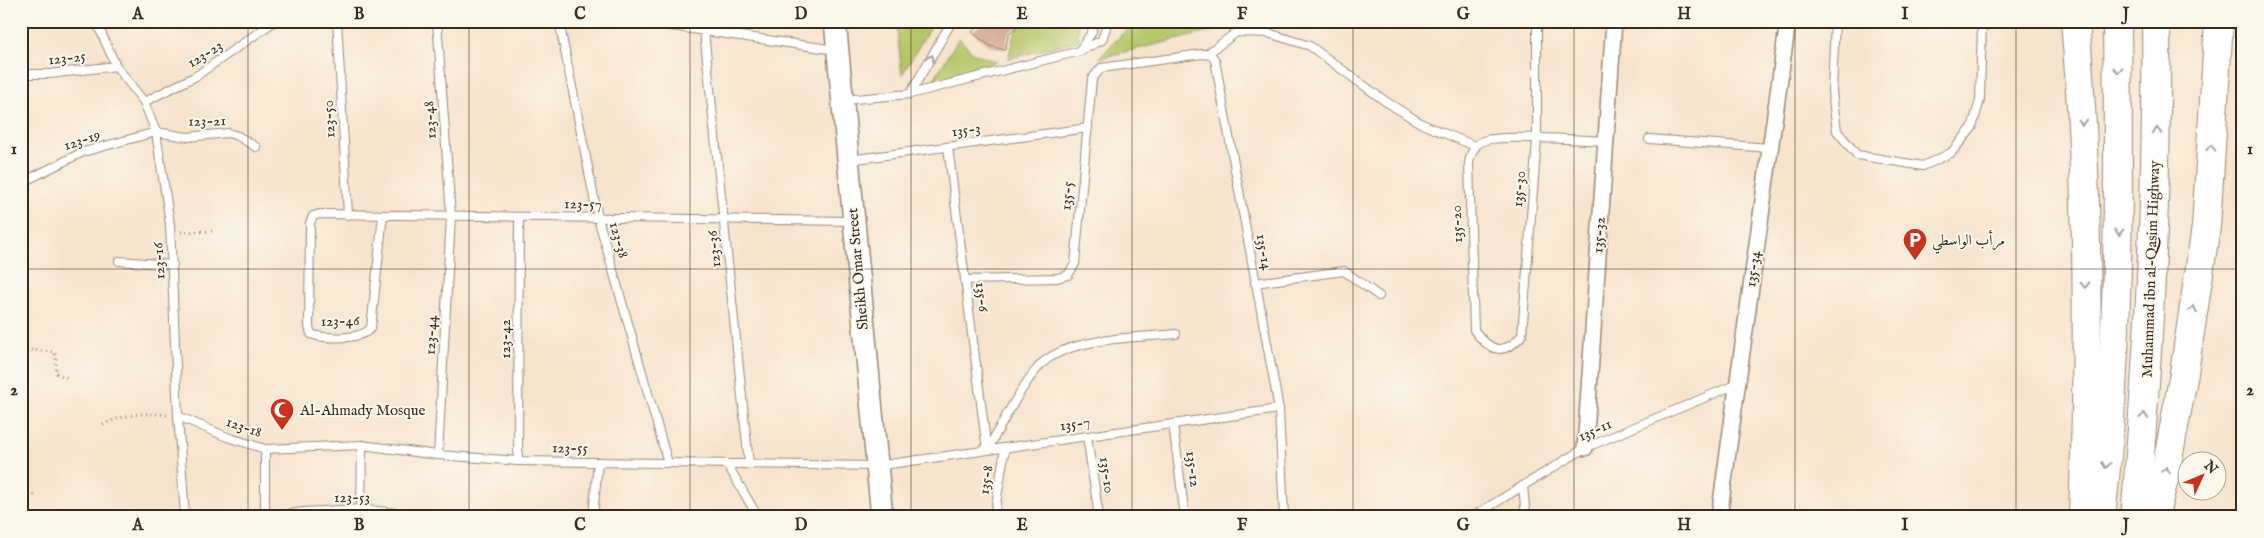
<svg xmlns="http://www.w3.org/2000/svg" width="2264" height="538" font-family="'IM FELL English',Amiri,serif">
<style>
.green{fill:#b6c76a;stroke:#787844}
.building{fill:#d6a893}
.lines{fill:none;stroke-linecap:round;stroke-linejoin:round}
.lane-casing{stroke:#998776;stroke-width:10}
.street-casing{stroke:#998776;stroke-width:18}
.secondary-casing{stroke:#998776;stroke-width:24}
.highway-casing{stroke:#998776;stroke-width:30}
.path{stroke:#998776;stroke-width:3;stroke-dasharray:1 4;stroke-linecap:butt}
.lane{stroke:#fff;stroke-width:8}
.street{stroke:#fff;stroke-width:15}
.secondary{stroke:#fff;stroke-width:21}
.highway{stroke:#fff;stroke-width:28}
.oneway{stroke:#a79f9a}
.grid{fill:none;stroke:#3b2a1e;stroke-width:1;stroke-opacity:0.55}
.labels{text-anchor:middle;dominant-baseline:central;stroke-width:4;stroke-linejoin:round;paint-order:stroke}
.street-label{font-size:15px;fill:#3b2a1e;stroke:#fbf7ec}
.poi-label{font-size:15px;fill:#3b2a1e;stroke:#fbf7ec;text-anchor:start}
.neatline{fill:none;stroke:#3b2a1e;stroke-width:2}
.grid-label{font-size:16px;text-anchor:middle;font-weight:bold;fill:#3b2a1e}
</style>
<rect width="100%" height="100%" fill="#fbf7ec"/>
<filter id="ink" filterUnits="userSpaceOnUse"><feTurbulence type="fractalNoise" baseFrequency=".02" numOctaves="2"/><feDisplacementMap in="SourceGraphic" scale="10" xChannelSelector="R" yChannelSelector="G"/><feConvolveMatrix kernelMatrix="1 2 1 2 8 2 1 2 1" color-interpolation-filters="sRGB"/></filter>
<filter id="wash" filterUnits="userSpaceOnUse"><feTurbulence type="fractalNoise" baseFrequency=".0096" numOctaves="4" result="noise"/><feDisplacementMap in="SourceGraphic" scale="20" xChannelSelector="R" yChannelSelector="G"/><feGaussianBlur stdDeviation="1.12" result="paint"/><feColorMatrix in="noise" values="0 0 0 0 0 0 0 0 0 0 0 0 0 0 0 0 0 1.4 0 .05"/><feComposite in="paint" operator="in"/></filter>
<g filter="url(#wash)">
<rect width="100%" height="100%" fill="#f7e4cd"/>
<g class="green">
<polygon points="896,21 934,21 902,75"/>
<polygon points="1022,21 1078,21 1079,40 1008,59 1014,34"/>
<path d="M 1159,21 L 1192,21 L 1203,24 L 1207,21 L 1228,21 L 1229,27 L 1099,58 C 1122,35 1124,25 1159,21 Z"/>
<polygon points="959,38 973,53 997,62 934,79"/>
</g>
<g id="blocks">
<polygon class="building" points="984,21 1025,21 1009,33 1005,50 990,46 972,32"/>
</g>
</g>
<g filter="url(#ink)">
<use href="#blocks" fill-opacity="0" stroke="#998776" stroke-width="1"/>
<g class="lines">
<defs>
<g id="lane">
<polyline points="96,21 116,66 144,102 156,132 170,224 178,416 185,517"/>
<polyline points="337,21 348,215"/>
<polyline points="437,21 451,216 438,455"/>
<polyline points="559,21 598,218 668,463"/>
<polyline points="637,21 836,50"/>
<path d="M 1537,21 L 1537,139 L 1522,335 C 1504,357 1489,351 1474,330 L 1469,163 C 1471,153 1474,145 1483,141 C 1499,134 1583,140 1605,141"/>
<polyline points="1835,21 1832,92 1837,131 1857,155 1923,166 1951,153 1972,128 1980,100 1982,21"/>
<polyline points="704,31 749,464"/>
<polyline points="1080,50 1092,32 1093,21"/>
<polyline points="1207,54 1237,32 1268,33 1310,46 1385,101 1422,124 1475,146"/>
<polyline points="21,74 50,74 116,66"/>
<polyline points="910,94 952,21"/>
<polyline points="844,100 910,94 1080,51 1102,40 1108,21"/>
<polyline points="144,102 196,76 275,21"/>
<polyline points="1649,139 1770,148"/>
<polyline points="948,147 987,450"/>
<polyline points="849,160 1088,128"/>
<polyline points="21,183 83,152 156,132 187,137 228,133 238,136 256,147"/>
<path d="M 383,215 L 371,328 C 362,340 324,339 311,334 L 309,327 L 310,223 L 313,216 L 320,214 L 853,221"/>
<polyline points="119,261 173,265"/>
<polyline points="965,280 1057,278 1068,275 1075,264 1092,79 1101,68 1202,54 1211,55 1215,60 1279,409 1284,517"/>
<polyline points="1255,283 1344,271 1379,296"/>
<polyline points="178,416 227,437 265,449 265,517"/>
<polyline points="1173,424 1185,517"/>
<polyline points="1087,436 1099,517"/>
<polyline points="265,449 362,445 438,455 518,461 876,466 1279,409"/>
<path d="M 987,450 C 1000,428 1027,374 1046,360 C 1077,337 1138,338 1176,334"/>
<polyline points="518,461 519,217"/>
<polyline points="727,464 758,517"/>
<polyline points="1523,486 1526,517"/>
<polyline points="361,509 362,445"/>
<polyline points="273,517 303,512 361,509 431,517"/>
<polyline points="593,517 598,462"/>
<polyline points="994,517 1005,448"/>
<polyline points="1472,517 1585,448 1737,384"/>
</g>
<g id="street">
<polyline points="1585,448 1614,21"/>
<polyline points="1719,517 1788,21"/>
</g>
<polyline id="secondary" points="835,21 882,517"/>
<g id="highway">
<path d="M 2075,21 C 2089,185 2089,352 2083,517"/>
<path d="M 2101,517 C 2120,352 2119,187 2117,21"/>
<path d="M 2135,517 C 2149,352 2158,187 2156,21"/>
<polyline points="2154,517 2164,480 2183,379 2206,227 2219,21"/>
</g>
</defs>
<use href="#lane" class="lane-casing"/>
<use href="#street" class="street-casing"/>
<use href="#secondary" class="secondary-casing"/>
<use href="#highway" class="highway-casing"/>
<g class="path">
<polyline points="181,232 215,231"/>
<polyline points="21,349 54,352 56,356 56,373 70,379"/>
<path d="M 103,425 C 124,414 144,412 167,415"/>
<polyline points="21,504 35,494"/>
</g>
<use href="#lane" class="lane"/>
<use href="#street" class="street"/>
<use href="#secondary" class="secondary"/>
<use href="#highway" class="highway"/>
</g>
<defs><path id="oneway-chevron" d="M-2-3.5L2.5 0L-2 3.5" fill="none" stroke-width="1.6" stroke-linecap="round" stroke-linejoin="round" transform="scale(1.25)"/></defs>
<g class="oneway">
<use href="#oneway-chevron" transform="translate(931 58) rotate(-60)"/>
<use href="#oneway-chevron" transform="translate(2118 70) rotate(89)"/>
<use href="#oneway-chevron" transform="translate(2082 122) rotate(88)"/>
<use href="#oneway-chevron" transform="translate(2157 131) rotate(-89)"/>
<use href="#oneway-chevron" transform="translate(2211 148) rotate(-86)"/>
<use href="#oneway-chevron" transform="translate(2119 232) rotate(90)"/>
<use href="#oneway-chevron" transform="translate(2085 285) rotate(89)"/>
<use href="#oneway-chevron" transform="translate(2193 309) rotate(-81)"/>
<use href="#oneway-chevron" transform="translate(2144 416) rotate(-85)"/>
<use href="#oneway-chevron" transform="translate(2106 465) rotate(96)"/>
<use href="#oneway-chevron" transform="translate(2166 470) rotate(-80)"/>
</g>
</g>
<path class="grid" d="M 248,21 L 248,517M 469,21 L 469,517M 690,21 L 690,517M 911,21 L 911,517M 1132,21 L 1132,517M 1353,21 L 1353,517M 1574,21 L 1574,517M 1795,21 L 1795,517M 2016,21 L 2016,517M 21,269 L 2243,269"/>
<defs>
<symbol id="parking-pin" viewBox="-11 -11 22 30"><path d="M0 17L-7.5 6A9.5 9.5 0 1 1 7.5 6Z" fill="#c8321e" stroke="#fbf7ec"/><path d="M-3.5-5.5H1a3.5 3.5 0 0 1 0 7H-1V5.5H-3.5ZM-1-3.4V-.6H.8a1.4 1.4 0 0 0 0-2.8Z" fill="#fff"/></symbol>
<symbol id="mosque-pin" viewBox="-11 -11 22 30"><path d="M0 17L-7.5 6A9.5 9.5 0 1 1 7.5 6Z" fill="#c8321e" stroke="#fbf7ec"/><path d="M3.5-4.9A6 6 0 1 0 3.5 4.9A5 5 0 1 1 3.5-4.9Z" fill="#fff"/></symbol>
</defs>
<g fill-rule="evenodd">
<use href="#parking-pin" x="1901" y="226" width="28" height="38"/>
<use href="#mosque-pin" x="268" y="396" width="28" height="38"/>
</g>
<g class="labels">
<g class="street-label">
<text transform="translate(205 54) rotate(-32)">123-23</text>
<text transform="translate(67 58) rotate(-6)">123-25</text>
<text transform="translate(329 119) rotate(-93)">123-50</text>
<text transform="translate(430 120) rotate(-94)">123-48</text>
<text transform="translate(207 121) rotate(-1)">123-21</text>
<text transform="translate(966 130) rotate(-8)">135-3</text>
<text transform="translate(82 140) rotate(-19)">123-19</text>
<text transform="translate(1519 189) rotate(-85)">135-30</text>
<text transform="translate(1067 196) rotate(-85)">135-5</text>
<text transform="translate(583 204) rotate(1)">123-57</text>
<text transform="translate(1457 224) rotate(-92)">135-20</text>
<text transform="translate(1599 235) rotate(-86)">135-32</text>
<text transform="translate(619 240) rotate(74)">123-38</text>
<text transform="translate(714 249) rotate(-96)">123-36</text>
<text transform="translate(1264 252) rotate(80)">135-14</text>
<text transform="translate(159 261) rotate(-93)">123-16</text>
<text transform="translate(858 269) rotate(-95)">Sheikh Omar Street</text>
<text transform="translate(1753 269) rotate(-82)">135-34</text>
<text transform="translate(2151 269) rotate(-88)">Muhammad ibn al-Qasim Highway</text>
<text transform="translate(982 297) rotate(83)">135-6</text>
<text transform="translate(340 321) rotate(-1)">123-46</text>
<text transform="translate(431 335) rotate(-87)">123-44</text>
<text transform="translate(505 339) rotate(-90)">123-42</text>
<text transform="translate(1075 424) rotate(-8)">135-7</text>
<text transform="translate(244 427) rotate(19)">123-18</text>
<text transform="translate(1595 430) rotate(-24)">135-11</text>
<text transform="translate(570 448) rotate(1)">123-55</text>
<text transform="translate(1193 469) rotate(83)">135-12</text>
<text transform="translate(1107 475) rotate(82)">135-10</text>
<text transform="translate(986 480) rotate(-81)">135-8</text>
<text x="352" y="497">123-53</text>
</g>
<g class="poi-label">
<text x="1932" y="240">مرأب الواسطي</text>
<text x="300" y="410">Al-Ahmady Mosque</text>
</g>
</g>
<rect width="2264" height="538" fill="none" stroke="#fbf7ec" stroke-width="55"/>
<g transform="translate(2202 476) rotate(46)"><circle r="24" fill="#fbf7ec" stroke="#aea59a"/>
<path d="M0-4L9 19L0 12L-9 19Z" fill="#c8321e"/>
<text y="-8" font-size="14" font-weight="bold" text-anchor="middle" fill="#3b2a1e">N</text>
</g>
<rect x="28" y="28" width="2208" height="482" class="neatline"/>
<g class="grid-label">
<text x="138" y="19">A</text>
<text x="359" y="19">B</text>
<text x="580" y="19">C</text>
<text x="801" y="19">D</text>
<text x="1022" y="19">E</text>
<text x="1242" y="19">F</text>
<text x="1463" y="19">G</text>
<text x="1684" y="19">H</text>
<text x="1905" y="19">I</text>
<text x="2126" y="19">J</text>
<text x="14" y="154">1</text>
<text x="2250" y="154">1</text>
<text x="14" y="395">2</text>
<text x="2250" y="395">2</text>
<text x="138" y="530">A</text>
<text x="359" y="530">B</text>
<text x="580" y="530">C</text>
<text x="801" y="530">D</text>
<text x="1022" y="530">E</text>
<text x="1242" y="530">F</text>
<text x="1463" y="530">G</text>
<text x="1684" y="530">H</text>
<text x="1905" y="530">I</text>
<text x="2126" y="530">J</text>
</g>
</svg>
